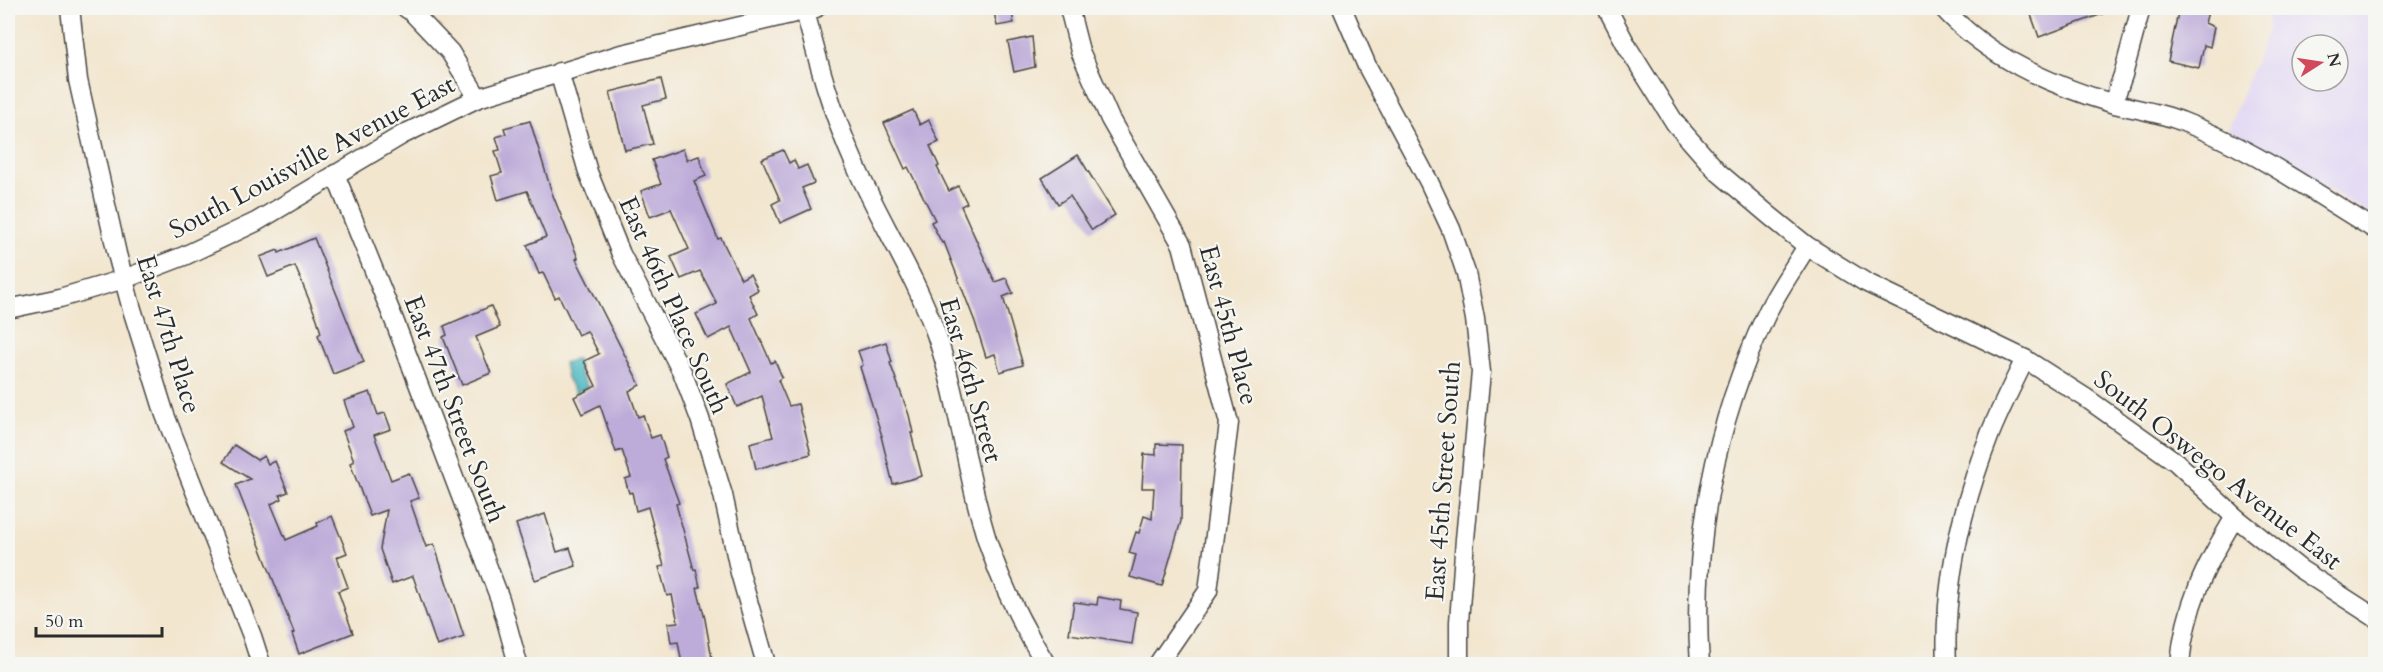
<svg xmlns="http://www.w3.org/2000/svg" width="2383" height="672" font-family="Cardo,serif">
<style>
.built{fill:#e0d4f4;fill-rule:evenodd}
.water{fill:#47b6c1;stroke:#397076;stroke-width:1.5}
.building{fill:#bdacd9}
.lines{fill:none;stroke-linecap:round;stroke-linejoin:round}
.street-casing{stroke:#494744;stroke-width:21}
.street{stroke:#fff;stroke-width:18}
.labels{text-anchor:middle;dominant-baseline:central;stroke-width:4.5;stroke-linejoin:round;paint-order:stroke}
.street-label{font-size:26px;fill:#2b2b2b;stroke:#f6f6f2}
</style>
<rect width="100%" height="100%" fill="#f6f6f2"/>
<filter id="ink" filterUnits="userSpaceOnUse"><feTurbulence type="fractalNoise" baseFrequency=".0167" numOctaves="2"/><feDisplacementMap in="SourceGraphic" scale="12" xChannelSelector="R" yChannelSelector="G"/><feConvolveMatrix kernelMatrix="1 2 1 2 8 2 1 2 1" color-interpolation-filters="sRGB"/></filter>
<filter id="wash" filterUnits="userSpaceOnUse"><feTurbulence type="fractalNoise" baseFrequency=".008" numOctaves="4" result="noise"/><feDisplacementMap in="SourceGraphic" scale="24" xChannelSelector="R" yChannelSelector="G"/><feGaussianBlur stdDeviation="1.35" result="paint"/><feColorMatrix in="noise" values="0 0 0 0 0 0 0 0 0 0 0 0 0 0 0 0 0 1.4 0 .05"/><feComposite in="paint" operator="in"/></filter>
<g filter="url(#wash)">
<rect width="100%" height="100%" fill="#f2e6cf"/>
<path class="built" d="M 2267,8 L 2375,8 L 2375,218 L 2260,146 L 2228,130 L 2268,30 ZM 2302,45 L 2338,45 L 2338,81 L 2302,81 Z"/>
<polygon class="water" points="577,359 580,374 588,387 576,393 567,378 564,363"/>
<g id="blocks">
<g class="building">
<polygon points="993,8 1011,8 1014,23 997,26"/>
<polygon points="2042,8 2116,8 2116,9 2039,37 2030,12"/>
<polygon points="2179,8 2209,8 2205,23 2214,27 2210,47 2204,45 2199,68 2168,61"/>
<polygon points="1032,37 1035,67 1014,72 1008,42"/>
<polygon points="661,79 666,99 643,105 653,144 625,150 610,92"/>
<polygon points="913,110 920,125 929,120 939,142 930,146 939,166 937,167 949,191 958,186 967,203 961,206 995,282 1006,278 1013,293 1003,297 1023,365 1000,372 995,354 986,357 975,322 944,242 942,243 931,222 935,220 908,167 905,169 884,123"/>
<polygon points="530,121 552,193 578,258 576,259 640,385 629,391 638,417 643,415 651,438 660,435 667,457 663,459 679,503 676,504 694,570 696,569 700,587 697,588 705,619 713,664 682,664 678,642 671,643 668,623 678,622 672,595 667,596 659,567 664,566 648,507 636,511 632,492 629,493 625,479 631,477 622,450 616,452 600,405 582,414 574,397 596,386 584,361 599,354 587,331 578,335 559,296 555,298 543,273 539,274 527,245 546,237 527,191 498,200 491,176 502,173 495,151 500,150 496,137 506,134 504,128"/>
<polygon points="683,149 687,160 699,156 706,176 694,181 718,239 721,238 741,279 750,274 758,290 749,295 758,314 751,318 771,363 775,361 782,377 778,380 789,406 798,404 811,454 756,469 750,443 773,437 762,396 737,407 727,384 751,372 731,327 708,339 696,314 717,304 700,271 681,279 671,257 689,249 671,209 650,217 641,191 661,184 652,160"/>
<polygon points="783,150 789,163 794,160 798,169 807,165 814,183 802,188 811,209 780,223 772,204 780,200 762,159"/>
<polygon points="1078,155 1115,215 1092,230 1070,196 1058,204 1042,178"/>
<polygon points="314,238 364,362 333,374 318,335 321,333 317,319 295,266 268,277 260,257 278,250 279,253"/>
<polygon points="491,306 500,327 476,337 491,373 462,385 443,337 447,335 444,326"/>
<polygon points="886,342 892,362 890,363 909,415 913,433 911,433 922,476 893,484 881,436 882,436 860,367 863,365 858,351"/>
<polygon points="370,392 378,415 385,413 391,429 374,435 391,480 409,473 419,498 410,501 426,547 434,544 464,637 437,646 413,576 392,584 380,549 387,510 370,516 350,463 354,461 343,431 353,427 344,401"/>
<polygon points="1156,444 1182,445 1181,521 1162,586 1130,577 1136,555 1129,553 1136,532 1139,533 1144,516 1152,519 1154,488 1142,488 1144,454 1156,455"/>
<polygon points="234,445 257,460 264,456 268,464 275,461 288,492 280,495 282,499 271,504 286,540 318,526 317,523 332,516 347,553 337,557 348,587 338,591 353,633 299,654 292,634 294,633 236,485 250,479 223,462"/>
<polygon points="545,514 557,552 570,548 576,566 535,580 516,524"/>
<polygon points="1098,597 1121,601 1120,609 1137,612 1132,644 1069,634 1074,602 1097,605"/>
</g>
</g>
</g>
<g filter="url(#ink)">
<use href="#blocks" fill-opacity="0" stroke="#494744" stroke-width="1.5"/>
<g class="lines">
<defs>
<g id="street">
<polyline points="70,8 78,80 117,254 131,306 165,415 252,636 261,664"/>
<polyline points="406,8 412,12 450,52 478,98"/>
<polyline points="1069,8 1080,51 1110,119 1182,245 1229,423 1208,591 1158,664"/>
<polyline points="1342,8 1367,66 1429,182 1451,229 1466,273 1475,319 1481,372 1465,539 1459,622 1459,664"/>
<polyline points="1607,8 1628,48 1675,123 1718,172 1770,216 1807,246 1865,282 2025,359 2086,398 2176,462 2235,517 2300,569 2376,618"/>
<path d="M 1943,8 C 1988,57 2048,84 2111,103 C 2134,109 2159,112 2181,121 C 2250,147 2313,192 2376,230"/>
<path d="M 805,11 C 818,62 832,113 854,162 C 879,220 915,274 936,334 C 960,403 966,477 989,546 C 1003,588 1023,627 1046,664"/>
<polyline points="559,72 588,172 621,254 683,374 700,419 723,495 740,573 766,664"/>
<polyline points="2113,103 2123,75 2141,8"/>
<polyline points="335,174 394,320 500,599 518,664"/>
<polyline points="8,309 60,298 124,279 184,256 256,222 402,135 478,98 618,55 816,8"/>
<path d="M 1700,664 C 1691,544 1715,422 1767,313 C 1778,290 1794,268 1807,246"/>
<path d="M 1947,664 C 1943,587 1962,506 1990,434 C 2000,409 2013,384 2025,359"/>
<path d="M 2180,664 C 2185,606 2205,566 2235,517"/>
</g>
</defs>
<use href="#street" class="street-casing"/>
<use href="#street" class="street"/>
</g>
</g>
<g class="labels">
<g class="street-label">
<text transform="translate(312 157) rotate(-28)">South Louisville Avenue East</text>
<text transform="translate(674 305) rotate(66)">East 46th Place South</text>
<text transform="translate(1229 325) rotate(75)">East 45th Place</text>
<text transform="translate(169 334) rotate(73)">East 47th Place</text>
<text transform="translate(971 380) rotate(74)">East 46th Street</text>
<text transform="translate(455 409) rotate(69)">East 47th Street South</text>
<text transform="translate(2218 470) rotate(38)">South Oswego Avenue East</text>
<text transform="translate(1443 481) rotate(-86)">East 45th Street South</text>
</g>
</g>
<rect width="2383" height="672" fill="none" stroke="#f6f6f2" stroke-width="30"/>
<g transform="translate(2320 63) rotate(78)"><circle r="28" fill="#f6f6f2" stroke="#a5a5a2" stroke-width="1.5"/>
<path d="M0-4.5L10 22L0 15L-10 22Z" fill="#d1495b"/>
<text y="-9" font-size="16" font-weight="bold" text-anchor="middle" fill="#2b2b2b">N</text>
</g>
<path d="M36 627v9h126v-9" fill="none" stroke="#2b2b2b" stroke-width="3"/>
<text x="45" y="627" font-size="18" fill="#2b2b2b" stroke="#f6f6f2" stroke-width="4.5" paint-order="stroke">50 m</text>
</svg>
